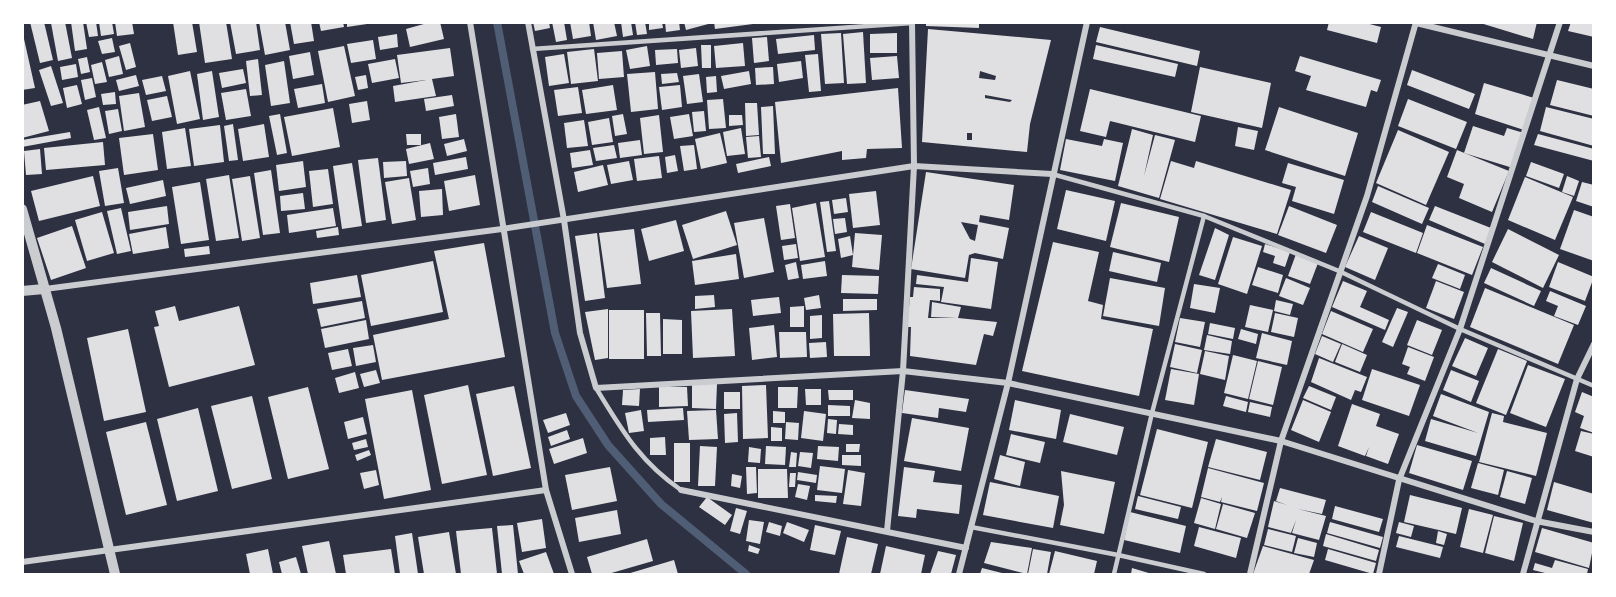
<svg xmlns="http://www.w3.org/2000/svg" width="1616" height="597" font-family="Ubuntu,sans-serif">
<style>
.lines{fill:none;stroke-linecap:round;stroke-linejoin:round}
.stream{stroke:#4f5d75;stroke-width:8}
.building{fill:#e0e0e3;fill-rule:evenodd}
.service{stroke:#caccd0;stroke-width:4.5}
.minor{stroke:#caccd0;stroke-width:6}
.tertiary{stroke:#caccd0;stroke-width:10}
</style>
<rect width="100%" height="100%" fill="#2d3142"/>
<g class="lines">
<polyline class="stream" points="497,22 555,333 576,396 608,445 661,504 746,574"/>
</g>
<g class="building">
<polygon points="30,22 44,22 53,60 40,63"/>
<polygon points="65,22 72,58 58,61 51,23"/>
<polygon points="71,22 83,22 87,49 75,51"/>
<polygon points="86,22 96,22 98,36 89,37"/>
<polygon points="99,22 112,22 114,34 101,36"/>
<polygon points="115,22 132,22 134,34 117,36"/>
<polygon points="173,22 192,22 197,52 178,55"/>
<polygon points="199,22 226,22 232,59 205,63"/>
<polygon points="230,22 256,22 260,50 236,54"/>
<polygon points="259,22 285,22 290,50 265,55"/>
<polygon points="290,22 311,22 314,41 294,44"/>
<polygon points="319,22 343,22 344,27 321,31"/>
<polygon points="347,22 366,22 367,24 347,27"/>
<polygon points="431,22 440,22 444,39 410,47 406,29"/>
<polygon points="533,22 549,22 550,28 535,31"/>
<polygon points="552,22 564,22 567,40 556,42"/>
<polygon points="570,22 589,22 591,36 573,39"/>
<polygon points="593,22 614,22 617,36 596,40"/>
<polygon points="621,22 631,22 633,35 623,37"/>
<polygon points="635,22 645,22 647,34 637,35"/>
<polygon points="649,22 662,22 663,28 649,30"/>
<polygon points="665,22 679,22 680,30 666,32"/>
<polygon points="684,22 712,22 712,23 686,30"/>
<polygon points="714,22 753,22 753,24 715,29"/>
<polygon points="926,22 979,22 979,28 926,26"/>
<polygon points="1329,22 1362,22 1381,27 1377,43 1327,30"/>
<polygon points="1477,22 1537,22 1533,39"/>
<polygon points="1571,22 1594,22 1594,37 1568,31"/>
<polygon points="1100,27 1200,51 1197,66 1096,42"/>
<path d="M 928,29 L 1051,40 L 1030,124 L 1027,152 L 922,142 ZM 980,71 L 996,76 L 995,80 L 979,78 ZM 985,95 L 1012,100 L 1010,102 L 985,98 ZM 967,133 L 972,133 L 972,140 L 967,140 Z"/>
<polygon points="22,30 35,88 22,90"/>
<polygon points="863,32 866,83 847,84 843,34"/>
<polygon points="841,33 844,83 825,84 821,34"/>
<polygon points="897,33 897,53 870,53 870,34"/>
<polygon points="397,34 398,47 380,50 378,37"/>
<polygon points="814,35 815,50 778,54 776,39"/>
<polygon points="767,37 769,61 754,63 752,38"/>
<polygon points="112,38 115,52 102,54 98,41"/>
<polygon points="373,40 376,59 351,63 347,44"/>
<polygon points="130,43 136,67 126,70 119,46"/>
<polygon points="743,43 745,66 716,68 714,46"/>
<polygon points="701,45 711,45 711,68 702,68"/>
<polygon points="1096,45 1178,64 1175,77 1093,59"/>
<polygon points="344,46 355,96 328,102 318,51"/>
<polygon points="647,46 650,66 630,69 626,50"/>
<polygon points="450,48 454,76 432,79 436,96 395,102 393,86 426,80 401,83 397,55"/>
<polygon points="696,48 698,66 681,68 679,50"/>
<polygon points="594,49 598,81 571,84 567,52"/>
<polygon points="677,49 678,63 656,65 655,50"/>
<polygon points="622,51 624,77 599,79 597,53"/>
<polygon points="310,52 314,75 293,79 289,56"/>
<polygon points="564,54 569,83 549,86 545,57"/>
<polygon points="818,54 821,91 809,92 805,55"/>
<polygon points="119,56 123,74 109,77 105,60"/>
<polygon points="897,56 899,78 872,80 870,58"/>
<polygon points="1300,56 1381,80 1377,92 1371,90 1366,107 1306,90 1311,76 1295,71"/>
<polygon points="87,57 90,72 81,74 78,59"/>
<polygon points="258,59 262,95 250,96 246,61"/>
<polygon points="395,59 399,78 372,83 368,64"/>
<polygon points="284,61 290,103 271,106 265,65"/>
<polygon points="801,61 803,78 779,82 777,64"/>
<polygon points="102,62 107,82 95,84 91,65"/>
<polygon points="76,64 78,77 62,80 60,67"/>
<polygon points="51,66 63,103 51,106 39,70"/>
<polygon points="773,67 774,84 756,85 755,68"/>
<polygon points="1200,67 1271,83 1262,128 1191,112"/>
<polygon points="243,69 246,83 222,88 219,73"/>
<polygon points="1412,70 1475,94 1469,109 1407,85"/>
<polygon points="190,71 200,119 177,124 168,76"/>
<polygon points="212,71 219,117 203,120 197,74"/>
<polygon points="749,71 751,84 724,89 721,76"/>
<polygon points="655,72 658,109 631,112 627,74"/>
<polygon points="677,73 679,82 662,84 661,74"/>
<polygon points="699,74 703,102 687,104 683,76"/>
<polygon points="136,75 139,86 119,91 116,80"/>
<polygon points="366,75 368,88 358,90 355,77"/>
<polygon points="162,76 166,91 146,95 142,80"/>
<polygon points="716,76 717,92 707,93 706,77"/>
<polygon points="92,78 96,97 85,100 81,80"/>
<polygon points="1557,80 1594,89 1594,116 1550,105"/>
<polygon points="1484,83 1534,98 1524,130 1475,114"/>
<polygon points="322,84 325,103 298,108 294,89"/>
<polygon points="77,85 82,104 67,108 63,88"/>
<polygon points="613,85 617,110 586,114 582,90"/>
<polygon points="680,85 682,107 662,110 659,87"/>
<polygon points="578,87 582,113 558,116 554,90"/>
<polygon points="898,88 902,148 867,149 866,158 842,160 842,151 781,163 775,102"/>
<polygon points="246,89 251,116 226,120 221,93"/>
<polygon points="1090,89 1201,116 1195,142 1110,121 1106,137 1080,131"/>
<polygon points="115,92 116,104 103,105 101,94"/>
<polygon points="139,93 145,127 124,131 119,96"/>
<polygon points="452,95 454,106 426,111 424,99"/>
<polygon points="167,96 172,117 152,121 147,100"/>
<polygon points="723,99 726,128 709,129 707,100"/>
<polygon points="1408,99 1467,122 1456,149 1398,126"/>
<polygon points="40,101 49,131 22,138 22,105"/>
<polygon points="367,101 370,120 352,123 349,104"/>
<polygon points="745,103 757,103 759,135 746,136"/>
<polygon points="773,106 775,154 763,154 761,107"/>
<polygon points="99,107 106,138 94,140 87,110"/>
<polygon points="1279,107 1358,133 1345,176 1265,150"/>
<polygon points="1546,107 1594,119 1594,146 1540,131"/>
<polygon points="333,108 340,147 292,156 284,117"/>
<polygon points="118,109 122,131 109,134 105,111"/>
<polygon points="704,111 706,131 694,132 692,112"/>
<polygon points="280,114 287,153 277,155 269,116"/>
<polygon points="456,114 459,137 442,139 439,117"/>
<polygon points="623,114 627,134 615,136 612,116"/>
<polygon points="689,114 693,136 674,139 670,117"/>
<polygon points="659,115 663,152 644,154 640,118"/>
<polygon points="729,115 742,115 743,125 729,126"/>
<polygon points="609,118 613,142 592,145 588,122"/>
<polygon points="584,120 588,146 567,148 564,123"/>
<polygon points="233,124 238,160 229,161 224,126"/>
<polygon points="264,124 269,157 243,161 238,129"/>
<polygon points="220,125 224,162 194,166 189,129"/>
<polygon points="1473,126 1504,136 1507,128 1524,133 1513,168 1464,153"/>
<polygon points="1238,127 1258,131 1254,150 1235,146"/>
<polygon points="185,128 191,166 167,169 162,132"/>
<polygon points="741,128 745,154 727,156 723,132"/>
<polygon points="1132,129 1153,135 1144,176 1155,135 1175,140 1159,198 1118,186"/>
<polygon points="1398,130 1449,152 1426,205 1376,183"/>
<polygon points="70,132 71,138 22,147 22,140"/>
<polygon points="720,133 727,163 701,169 695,139"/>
<polygon points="153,134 158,170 124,175 119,138"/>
<polygon points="406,134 421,134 421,145 407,145"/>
<polygon points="1538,134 1594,149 1594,161 1534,145"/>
<polygon points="759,136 761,157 748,158 746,137"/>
<polygon points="464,139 467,151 447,156 444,144"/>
<polygon points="1066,139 1102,146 1104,139 1123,143 1115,181 1060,170"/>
<polygon points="640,140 642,155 620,158 618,143"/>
<polygon points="103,142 105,165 46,170 44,148"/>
<polygon points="430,143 434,159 409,164 406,149"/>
<polygon points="614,145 617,158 596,161 593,148"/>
<polygon points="694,145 697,169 684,171 680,146"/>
<polygon points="40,149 42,174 26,175 24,151"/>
<polygon points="590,150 593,165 572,168 570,153"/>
<polygon points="1457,150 1509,171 1492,212 1459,198 1464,184 1447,177"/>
<polygon points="675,155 678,171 667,173 665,157"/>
<polygon points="659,156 662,178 637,181 634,159"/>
<polygon points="466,157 468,169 435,175 433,163"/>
<polygon points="769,157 771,166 738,173 736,164"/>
<polygon points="378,158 386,220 366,223 358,160"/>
<polygon points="303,161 306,187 279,191 276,165"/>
<polygon points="406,161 407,176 384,178 383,162"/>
<polygon points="629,161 633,180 611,184 607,165"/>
<polygon points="1171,161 1194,168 1196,161 1291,190 1277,234 1160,199"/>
<polygon points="1531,162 1564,174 1559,188 1526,176"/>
<polygon points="352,163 362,226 342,229 333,166"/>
<polygon points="1288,163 1344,180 1334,214 1292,201 1296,187 1282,183"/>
<polygon points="603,165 608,185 578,192 574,172"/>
<polygon points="118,168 124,203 105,206 99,171"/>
<polygon points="428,168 430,184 413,187 410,171"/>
<polygon points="328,169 333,204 313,207 309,171"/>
<polygon points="271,170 280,233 263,235 254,173"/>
<path d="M 926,172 L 1014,185 L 1009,220 L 980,215 L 979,222 L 1009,228 L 1003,259 L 975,253 L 969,255 L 965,278 L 911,269 ZM 961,222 L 978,225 L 975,241 L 970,239 Z"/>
<polygon points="229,175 239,238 216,241 206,179"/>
<polygon points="475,175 480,205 449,211 444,181"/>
<polygon points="93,176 100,206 39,221 31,191"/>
<polygon points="250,176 260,238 242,241 232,179"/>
<polygon points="1567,176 1579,181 1574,196 1562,192"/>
<polygon points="1525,177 1573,197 1555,240 1508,220"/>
<polygon points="409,178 416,220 392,224 385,182"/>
<polygon points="163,180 166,196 130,204 126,188"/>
<polygon points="200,182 209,240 181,244 172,187"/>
<polygon points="1582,182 1594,185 1594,207 1576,201"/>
<polygon points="1378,186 1429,208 1422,224 1372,202"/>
<polygon points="442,189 443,215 421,217 419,191"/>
<polygon points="1066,190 1115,201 1106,241 1057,229"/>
<polygon points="876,191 880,225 853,228 849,194"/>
<polygon points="303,193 305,209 281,211 280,196"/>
<polygon points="846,198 848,212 834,214 832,200"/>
<polygon points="829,201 836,251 827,252 820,202"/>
<polygon points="816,203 825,257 800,261 792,208"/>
<polygon points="1121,203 1179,217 1169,262 1110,247"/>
<polygon points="790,204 795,238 781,240 776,206"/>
<polygon points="167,206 169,224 130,230 128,212"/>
<polygon points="1289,206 1337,225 1326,253 1278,235"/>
<polygon points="1435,206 1491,228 1485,244 1429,220"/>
<polygon points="121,208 131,251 117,254 107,211"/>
<polygon points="333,208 336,226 289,233 287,215"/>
<polygon points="1574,210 1594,217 1594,261 1560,249"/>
<polygon points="726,211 737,245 693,259 682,225"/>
<polygon points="102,212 114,253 87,261 75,220"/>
<polygon points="1371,212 1423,233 1416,253 1363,232"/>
<polygon points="764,218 774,272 744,278 734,223"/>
<polygon points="845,218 847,232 835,234 833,219"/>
<polygon points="676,220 684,251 649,261 641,229"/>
<polygon points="1427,225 1483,247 1472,275 1417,253"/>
<polygon points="72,226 86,268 51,280 37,238"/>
<polygon points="166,227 169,248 133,254 129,234"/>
<polygon points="338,227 339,235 317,238 316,231"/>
<polygon points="1215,228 1229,235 1215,280 1199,275"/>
<polygon points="634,229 641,284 607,288 599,233"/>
<polygon points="1508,229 1559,255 1543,288 1492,262"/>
<polygon points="597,233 605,298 585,301 575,236"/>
<polygon points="855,233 882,235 879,270 852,267"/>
<polygon points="850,236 853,255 841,258 838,239"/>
<polygon points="1359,236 1388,248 1375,280 1345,267"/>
<polygon points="1233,237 1262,246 1247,294 1218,284"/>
<polygon points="1053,242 1099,252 1088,301 1103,305 1101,319 1153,329 1139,396 1022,371"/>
<polygon points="484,243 505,357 382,380 373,335 449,319 434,251"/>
<polygon points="796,244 798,258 784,260 782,246"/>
<polygon points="1265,244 1290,252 1285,267 1273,263 1275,256 1263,252"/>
<polygon points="209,246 210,254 185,257 184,249"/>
<polygon points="1113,252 1161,263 1157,282 1109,271"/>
<polygon points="736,254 739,279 695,285 692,261"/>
<polygon points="1296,254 1318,263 1310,284 1288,276"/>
<polygon points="971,258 998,262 991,309 941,302 944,287 916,284 917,275 968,282"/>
<polygon points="433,261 443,312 371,326 361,275"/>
<polygon points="825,261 827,276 803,279 801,265"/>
<polygon points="796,262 799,278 788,280 785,265"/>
<polygon points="1558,262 1594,277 1585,301 1549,287"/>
<polygon points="1438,264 1465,275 1460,289 1432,278"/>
<polygon points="1258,267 1283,275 1278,293 1252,285"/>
<polygon points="1491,268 1541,291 1534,306 1484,283"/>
<polygon points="357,275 361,297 313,304 310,283"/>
<polygon points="842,275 879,276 878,294 841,293"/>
<polygon points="1110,278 1165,288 1159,326 1103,316"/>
<polygon points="1286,278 1310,288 1303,305 1279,296"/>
<polygon points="1343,281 1367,291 1360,307 1389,320 1385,330 1332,307"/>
<polygon points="1436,281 1464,292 1454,319 1426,308"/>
<polygon points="1194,284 1220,288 1215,313 1190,308"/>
<polygon points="914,287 940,289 940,301 930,300 928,318 957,318 931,317 932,302 961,307 958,318 997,322 993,336 984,334 976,365 910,356 911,327 907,327 910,297 913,297"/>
<polygon points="1485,288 1574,325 1558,364 1470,327"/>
<polygon points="1550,291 1586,306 1578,325 1554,316 1558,306 1546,301"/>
<polygon points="714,295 715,307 695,309 695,296"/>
<polygon points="819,295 821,308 806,310 804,298"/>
<polygon points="779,297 781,313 753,316 751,300"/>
<polygon points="843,299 877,299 877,310 843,311"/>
<polygon points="1276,300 1293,304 1290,315 1274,311"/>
<polygon points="362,301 365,318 321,327 317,309"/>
<polygon points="1250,305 1273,310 1268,332 1245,327"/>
<polygon points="175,306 179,321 239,306 255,365 169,387 154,327 159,326 155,311"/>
<polygon points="804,306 804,327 790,327 790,307"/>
<polygon points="1397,308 1408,312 1393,347 1382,342"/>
<polygon points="608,309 608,358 595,360 585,312"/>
<polygon points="732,309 735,356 693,358 691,311"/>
<rect x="609" y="310" width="35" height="49"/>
<polygon points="1331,311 1373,329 1363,352 1322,334"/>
<polygon points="646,313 660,313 661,356 647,356"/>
<polygon points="869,313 870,356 834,356 833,314"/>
<polygon points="1275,313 1298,318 1294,337 1271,332"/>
<polygon points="822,315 822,338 810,339 810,316"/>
<polygon points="1180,318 1205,322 1200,347 1175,342"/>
<polygon points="663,319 682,320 682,354 663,354"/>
<polygon points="366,320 369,339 325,348 321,329"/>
<polygon points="1417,320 1442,330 1432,355 1407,345"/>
<polygon points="1210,323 1235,328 1233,339 1208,334"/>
<polygon points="774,325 777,357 752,360 749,328"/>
<polygon points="128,329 146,412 104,421 87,338"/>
<polygon points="1241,329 1258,334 1256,344 1238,339"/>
<polygon points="779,332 806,332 807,357 780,358"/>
<polygon points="1262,333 1292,341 1287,365 1256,358"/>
<polygon points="1207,335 1232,341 1230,354 1204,350"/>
<polygon points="1322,336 1341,344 1333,362 1315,354"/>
<polygon points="1465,338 1488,348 1476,376 1452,366"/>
<polygon points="826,342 827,357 810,358 809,343"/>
<polygon points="1175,344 1202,350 1197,373 1170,367"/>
<polygon points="1342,344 1367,355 1360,372 1335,362"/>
<polygon points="373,345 376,362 356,366 353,348"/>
<polygon points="1408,347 1434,357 1425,381 1407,374 1410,367 1402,364"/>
<polygon points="348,349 352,366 332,370 328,353"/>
<polygon points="1498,349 1527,361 1506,415 1476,403"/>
<polygon points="1205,351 1229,356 1225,380 1200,374"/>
<polygon points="1233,355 1257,361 1248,399 1224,393"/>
<polygon points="1319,358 1367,377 1361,392 1355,390 1351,400 1311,382"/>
<polygon points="1258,361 1282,367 1273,405 1249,399"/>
<polygon points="1528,365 1565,379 1546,427 1510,413"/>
<polygon points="1171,369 1199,374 1194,405 1165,400"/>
<polygon points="1372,369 1420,385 1409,416 1362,400"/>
<polygon points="376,370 380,383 364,387 360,374"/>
<polygon points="1451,370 1479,381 1471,402 1443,390"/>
<polygon points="355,372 359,388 339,393 335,378"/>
<polygon points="692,383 717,384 716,409 692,408"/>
<polygon points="468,385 487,475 442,484 424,395"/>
<polygon points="766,385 768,438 743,439 742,386"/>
<polygon points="514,386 531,468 493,476 476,394"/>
<polygon points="1309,386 1336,397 1331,410 1303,398"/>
<polygon points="308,387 329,469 288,479 268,397"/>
<polygon points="659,387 687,387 688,406 659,407"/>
<polygon points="778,387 798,387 797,408 778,408"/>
<polygon points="640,389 639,406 622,405 623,390"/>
<polygon points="805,389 821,389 821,405 806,405"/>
<polygon points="412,390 431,490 384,499 365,399"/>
<polygon points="828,390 853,390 853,400 829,400"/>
<polygon points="905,390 969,399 966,412 939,408 938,418 902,413"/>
<rect x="724" y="392" width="16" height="17"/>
<polygon points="1582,392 1594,397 1594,433 1580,428 1584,416 1575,412"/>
<polygon points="1441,394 1489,412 1476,456 1425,441 1431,419 1478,433 1433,416"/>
<polygon points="252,396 272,479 232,489 211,406"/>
<polygon points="1226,396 1248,402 1246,412 1223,406"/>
<polygon points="855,400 870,403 870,419 852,418"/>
<polygon points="1015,400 1061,410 1056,439 1009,430"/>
<polygon points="1303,400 1331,412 1319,442 1291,430"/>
<polygon points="1250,402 1272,407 1270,417 1248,412"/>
<polygon points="1352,404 1380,414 1376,426 1399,434 1388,464 1366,456 1369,447 1365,456 1338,446"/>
<polygon points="828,405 850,406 850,416 828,416"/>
<polygon points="198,408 218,491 177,501 157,419"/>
<polygon points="683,408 684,420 648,422 647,410"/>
<polygon points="641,410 644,431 629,433 625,413"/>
<polygon points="716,410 718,439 689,440 687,411"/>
<polygon points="773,411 785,412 785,423 773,423"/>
<polygon points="804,411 826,414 823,441 801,438"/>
<polygon points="566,413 570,425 548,433 543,420"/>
<polygon points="737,413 738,442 725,443 724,414"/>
<polygon points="1492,413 1504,416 1503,422 1547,433 1536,476 1479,462"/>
<polygon points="1070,414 1124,427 1117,455 1063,442"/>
<polygon points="363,417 367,434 348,439 344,422"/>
<polygon points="912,418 969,428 961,471 904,461"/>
<polygon points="828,419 837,420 836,434 827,433"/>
<polygon points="146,422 167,505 126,515 106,432"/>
<polygon points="786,422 799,423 798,440 785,439"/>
<polygon points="839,424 853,425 853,435 838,434"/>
<polygon points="771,427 782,428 782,441 771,441"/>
<polygon points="1157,429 1208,442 1192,508 1140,495"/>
<polygon points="567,430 570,439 551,446 548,437"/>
<polygon points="1581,431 1594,434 1594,457 1575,451"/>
<polygon points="1011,434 1045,442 1040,463 1006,455"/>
<polygon points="665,437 666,455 650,455 650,438"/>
<polygon points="583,438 587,453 554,464 549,449"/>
<polygon points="366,439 368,447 354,450 352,443"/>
<polygon points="1216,439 1267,452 1260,480 1208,467"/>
<rect x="674" y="443" width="16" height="39"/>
<polygon points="846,444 860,444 859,452 846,452"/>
<polygon points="1417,445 1472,461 1463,490 1409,473"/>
<polygon points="700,446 717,447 715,486 698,486"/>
<polygon points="766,446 786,447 785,465 765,464"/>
<polygon points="818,446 839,447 838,461 817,459"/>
<polygon points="749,447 761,449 760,463 748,462"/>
<polygon points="369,450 371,455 357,461 355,455"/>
<polygon points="791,452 797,453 796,467 789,467"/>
<polygon points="800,452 813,453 811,468 798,466"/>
<polygon points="842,455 861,455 861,466 842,465"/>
<polygon points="1000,455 1025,462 1020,486 994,479"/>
<polygon points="1478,463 1504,470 1498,495 1471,488"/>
<polygon points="820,466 845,469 842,493 817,490"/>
<polygon points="610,467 617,501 572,510 565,475"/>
<polygon points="746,467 756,467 757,493 747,494"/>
<polygon points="904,467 935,471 933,482 962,485 959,514 917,509 916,518 898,516"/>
<polygon points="1208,468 1264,483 1257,511 1221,502 1222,497 1220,502 1201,497"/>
<polygon points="758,469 787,469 788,498 758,498"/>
<polygon points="376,470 379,485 364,489 360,473"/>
<polygon points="848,470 865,473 861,506 843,504"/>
<polygon points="1061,471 1115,482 1104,534 1060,525 1064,505"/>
<polygon points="1507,471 1532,478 1525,504 1500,497"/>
<polygon points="798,472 817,475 816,483 797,480"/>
<polygon points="790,473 796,473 795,487 789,487"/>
<polygon points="732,474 742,476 740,488 731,486"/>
<polygon points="990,482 1059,496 1053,528 983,515"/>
<polygon points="1554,482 1594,494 1594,523 1547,510"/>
<polygon points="798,484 810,486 807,500 795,497"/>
<polygon points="1280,488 1326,500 1322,514 1298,509 1326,516 1319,540 1292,533 1296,520 1291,533 1268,527 1274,501 1287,505 1276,501"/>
<polygon points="815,495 837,496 836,503 815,501"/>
<polygon points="1410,495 1462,508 1456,534 1404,522"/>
<polygon points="1138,496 1181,507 1178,519 1135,509"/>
<polygon points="707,497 732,515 725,525 699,507"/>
<polygon points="1201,498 1221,504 1215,529 1194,523"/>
<polygon points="1223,504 1255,513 1247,538 1216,529"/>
<polygon points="1335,506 1383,519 1379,532 1332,519"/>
<polygon points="736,508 747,511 740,534 730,531"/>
<polygon points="1469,509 1493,515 1483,553 1460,547"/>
<polygon points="617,510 621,534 579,542 575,518"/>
<polygon points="1130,512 1186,526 1180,553 1124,540"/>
<polygon points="1494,516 1523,523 1514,561 1485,553"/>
<polygon points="542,519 546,548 522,552 517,523"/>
<polygon points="749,520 764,522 760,544 746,541"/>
<polygon points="769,522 782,526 780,536 766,532"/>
<polygon points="787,522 809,530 804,542 783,533"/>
<polygon points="1330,522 1383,537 1380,548 1327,533"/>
<polygon points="1399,522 1414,526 1411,537 1396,533"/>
<polygon points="513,525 518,574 502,574 497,526"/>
<polygon points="815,525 841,531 835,555 810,550"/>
<polygon points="1199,527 1241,538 1236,558 1194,546"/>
<polygon points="492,528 497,574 461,574 456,531"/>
<polygon points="1542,528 1594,543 1589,568 1535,552"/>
<polygon points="1268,529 1296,536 1292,552 1264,545"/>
<polygon points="1438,531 1447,534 1444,545 1436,543"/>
<polygon points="449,532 456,574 424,574 418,537"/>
<polygon points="412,533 418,574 400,574 395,536"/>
<polygon points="1326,534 1379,550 1376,561 1323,546"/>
<polygon points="1399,536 1443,547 1440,558 1396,547"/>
<polygon points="847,537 878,544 871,574 839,574"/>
<polygon points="1298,538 1317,543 1314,557 1294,553"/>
<polygon points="647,539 653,561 608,574 592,574 587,557"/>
<polygon points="329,541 336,574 308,574 302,546"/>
<polygon points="991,542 1032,548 1027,574 984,563"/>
<polygon points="749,545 760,549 758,554 748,551"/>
<polygon points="886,546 925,555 921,574 880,574"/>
<polygon points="1263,546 1314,560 1309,574 1253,574"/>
<polygon points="268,549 273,574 250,574 246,554"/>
<polygon points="391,549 395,574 346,574 343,555"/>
<polygon points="1033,549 1051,552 1047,574 1028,574"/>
<polygon points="1328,549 1376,563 1373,574 1325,560"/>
<polygon points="938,551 956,555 951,574 930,574"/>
<polygon points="1055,551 1097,561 1094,574 1049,574"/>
<polygon points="546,552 554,574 524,574 519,561"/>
<polygon points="296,557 301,574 282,574 279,562"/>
<polygon points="674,560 678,574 627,574"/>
<polygon points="1555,560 1588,569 1587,574 1549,574 1533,570 1535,563 1552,568"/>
<polygon points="982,568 1006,574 980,574"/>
<polygon points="1132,568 1152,574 1131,574"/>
</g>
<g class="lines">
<g class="service">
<polyline points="532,49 912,23"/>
<polyline points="1052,174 1204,216 1339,271 1460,329 1594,386"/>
<path d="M 596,388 C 622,430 639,461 681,490"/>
<polyline points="971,527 1118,555 1204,574"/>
<polyline points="1114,574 1152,413 1204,216"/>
</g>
<g class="minor">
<polyline points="470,22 546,490 572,574"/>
<polyline points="528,22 564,220 580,333 596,388 903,371 1008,383 1281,441 1536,521 1594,532"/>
<polyline points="1416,23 1594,66"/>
<polyline points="45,289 502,229 914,166 1052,174"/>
<polyline points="681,490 966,548"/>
<polyline points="887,531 903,371 914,166 912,22"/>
<polyline points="22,562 546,490"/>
<polyline points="959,574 1008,383 1087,22"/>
<polyline points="1250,574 1281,441 1367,196 1416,22"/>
<polyline points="1379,574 1399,480 1460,329 1560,22"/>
<polyline points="1523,574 1577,379 1594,344"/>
</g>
<g class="tertiary">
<polyline points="22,209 56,328 115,574"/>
<polyline points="22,291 44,289"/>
</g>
</g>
<rect width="1616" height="597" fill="none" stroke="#ffffff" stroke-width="48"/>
</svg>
